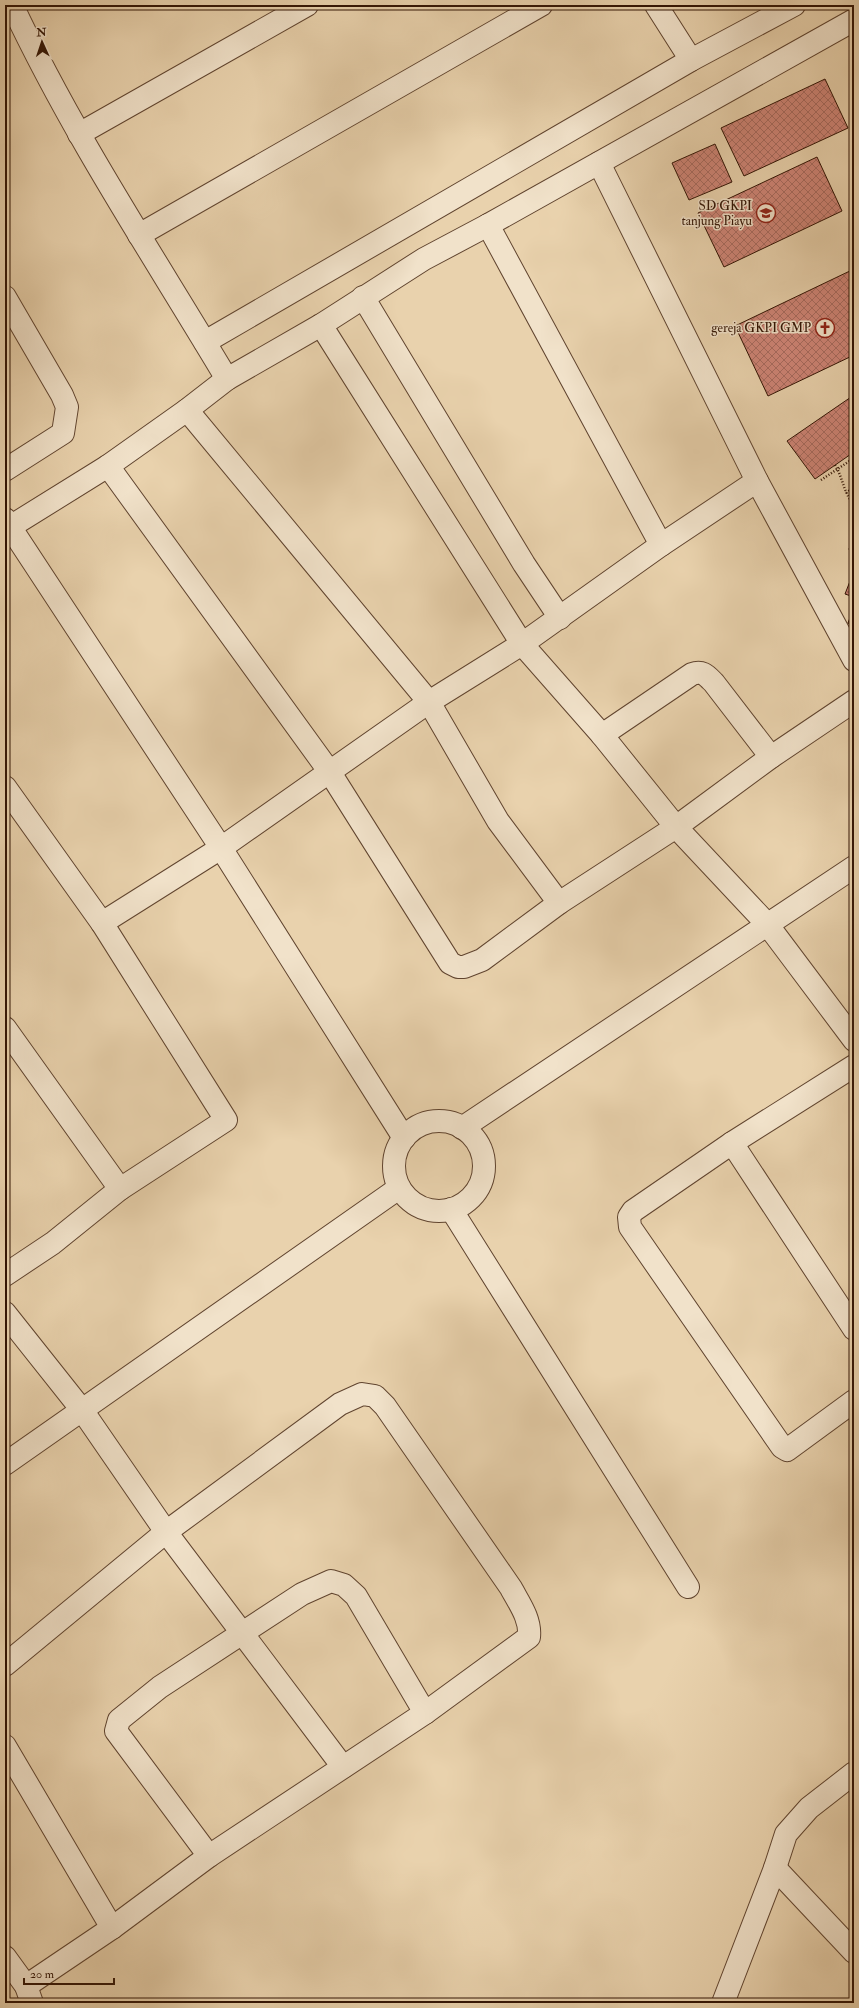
<svg xmlns="http://www.w3.org/2000/svg" width="859" height="2008" font-family="'IM FELL Double Pica',serif">
<style>
.building{fill:url(#building-cross-hatch);stroke:#331505}
.lines{fill:none;stroke-linecap:round;stroke-linejoin:round}
.minor-casing{stroke:#60442f;stroke-width:24}
.path{stroke:#331505;stroke-width:2.5;stroke-dasharray:1 2;stroke-linecap:butt}
.minor{stroke:#f1e2ca;stroke-width:22}
.labels{text-anchor:middle;dominant-baseline:central;stroke-width:3;stroke-linejoin:round;paint-order:stroke}
.poi-label{font-size:13px;fill:#331505;stroke:#f1e2ca;text-anchor:end}
</style>
<defs>
<pattern id="building-cross-hatch" width="8" height="8" patternUnits="userSpaceOnUse"><rect width="8" height="8" fill="#ce8577"/><path d="M0 0l8 8M0 8l8-8" fill="none" stroke="#a86c60"/></pattern>
</defs>
<rect width="100%" height="100%" fill="#e9d2ad"/>
<filter id="stains"><feTurbulence type="fractalNoise" baseFrequency=".005" numOctaves="4"/><feColorMatrix values="0 0 0 0 .2 0 0 0 0 .09 0 0 0 0 .02 0 0 0 .5 -.17"/></filter>
<radialGradient id="worn" r=".72"><stop offset=".6" stop-color="#630" stop-opacity="0"/><stop offset="1" stop-color="#630" stop-opacity=".3"/></radialGradient>
<g class="building">
<polygon points="825,79 848,128 744,176 721,128"/>
<polygon points="715,144 732,182 689,200 672,163"/>
<polygon points="817,157 842,211 724,267 698,213"/>
<polygon points="854,269 854,355 768,396 735,326"/>
<polygon points="854,395 854,452 815,479 787,441"/>
<polygon points="854,537 854,561 849,549"/>
<polygon points="854,571 854,597 845,594"/>
<polygon points="854,607 854,626 848,623"/>
</g>
<g class="lines">
<defs>
<g id="minor">
<path d="M 12,5 C 73,135 153,255 227,379"/>
<polyline points="656,5 691,60"/>
<polyline points="79,134 307,5"/>
<polyline points="599,163 757,481 854,660"/>
<polyline points="488,225 661,545"/>
<polyline points="139,235 541,5"/>
<polyline points="5,297 62,395 67,407 63,433 5,470"/>
<polyline points="363,297 524,564 560,618"/>
<polyline points="321,325 522,644 602,735 676,827 767,924 854,1040"/>
<polyline points="205,342 691,60 794,5"/>
<polyline points="187,410 429,702 498,821 559,903"/>
<polyline points="108,466 329,771 450,963 458,967 464,967 482,960 559,903 676,827 771,757 854,701"/>
<polyline points="5,519 221,848 404,1138"/>
<polyline points="5,530 108,466 187,410 227,379 321,325 424,259 488,225 854,20"/>
<path d="M 602,735 L 692,674 C 703,670 707,676 714,683 L 771,757"/>
<polyline points="5,787 102,923 226,1120 120,1189 53,1243 5,1275"/>
<polyline points="102,923 221,848 429,702 522,644 661,545 757,481"/>
<polyline points="5,1028 120,1189"/>
<polyline points="854,1066 732,1143 633,1211 629,1217 630,1227 782,1447 787,1450 854,1401"/>
<circle cx="439" cy="1166" r="45"/>
<polyline points="462,1128 854,867"/>
<polyline points="732,1143 854,1329"/>
<polyline points="451,1209 688,1587"/>
<polyline points="5,1313 82,1410 166,1532 343,1767"/>
<polyline points="5,1464 399,1188"/>
<path d="M 5,1665 L 166,1532 L 340,1404 L 362,1394 L 375,1396 L 385,1406 L 511,1588 C 519,1603 531,1619 529,1637 L 425,1713 L 209,1856 L 112,1928 L 26,1986"/>
<polyline points="5,1746 112,1928"/>
<polyline points="209,1856 116,1731 119,1720 160,1687 302,1594 331,1581 344,1585 356,1596 425,1713"/>
<polyline points="775,1868 854,1952"/>
<polyline points="5,1957 26,1986 32,2003"/>
<polyline points="723,2003 775,1868 786,1834 809,1808 854,1773"/>
</g>
</defs>
<use href="#minor" class="minor-casing"/>
<g class="path">
<path d="M 835,465 C 842,476 843,489 851,501 L 854,499"/>
<polyline points="821,480 854,458"/>
<polyline points="846,493 854,487"/>
</g>
<use href="#minor" class="minor"/>
</g>
<defs>
<symbol id="school-ring" viewBox="-11 -11 22 22"><circle r="9.5" fill="#f1e2ca" stroke="#8f2418" stroke-width="1.5"/><path d="M0-5L7-2L0 1L-7-2ZM-4 1L0 2.5L4 1V4Q0 6-4 4Z" fill="#8f2418"/></symbol>
<symbol id="church-ring" viewBox="-11 -11 22 22"><circle r="9.5" fill="#f1e2ca" stroke="#8f2418" stroke-width="1.5"/><path d="M-1.2-6h2.4v3.5h3.3v2.4h-3.3V6h-2.4V-.1h-3.3v-2.4h3.3Z" fill="#8f2418"/></symbol>
</defs>
<g fill-rule="evenodd">
<use href="#school-ring" x="755" y="202" width="22" height="22"/>
<use href="#church-ring" x="814" y="317" width="22" height="22"/>
</g>
<g class="labels">
<g class="poi-label">
<text x="752" y="206">SD GKPI<tspan x="752" dy="15">tanjung Piayu</tspan></text>
<text x="811" y="328">gereja GKPI GMP</text>
</g>
</g>
<rect width="859" height="2008" fill="none" stroke="#e9d2ad" stroke-width="20"/>
<rect x="6" y="6" width="847" height="1996" fill="none" stroke="#331505" stroke-width="2"/>
<rect x="10" y="10" width="839" height="1988" fill="none" stroke="#331505"/>
<g transform="translate(42 42) rotate(357)" stroke="#f1e2ca" stroke-width="3" paint-order="stroke">
<path d="M0-3L7 15L0 10L-7 15Z" fill="#331505"/>
<text y="-6" font-size="11" font-weight="bold" text-anchor="middle" fill="#331505">N</text>
</g>
<path d="M24 1978v6h90v-6" fill="none" stroke="#331505" stroke-width="2"/>
<text x="30" y="1978" font-size="12" fill="#331505" stroke="#f1e2ca" stroke-width="3" paint-order="stroke">20 m</text>
<rect width="100%" height="100%" filter="url(#stains)"/>
<rect width="100%" height="100%" fill="url(#worn)"/>
</svg>
